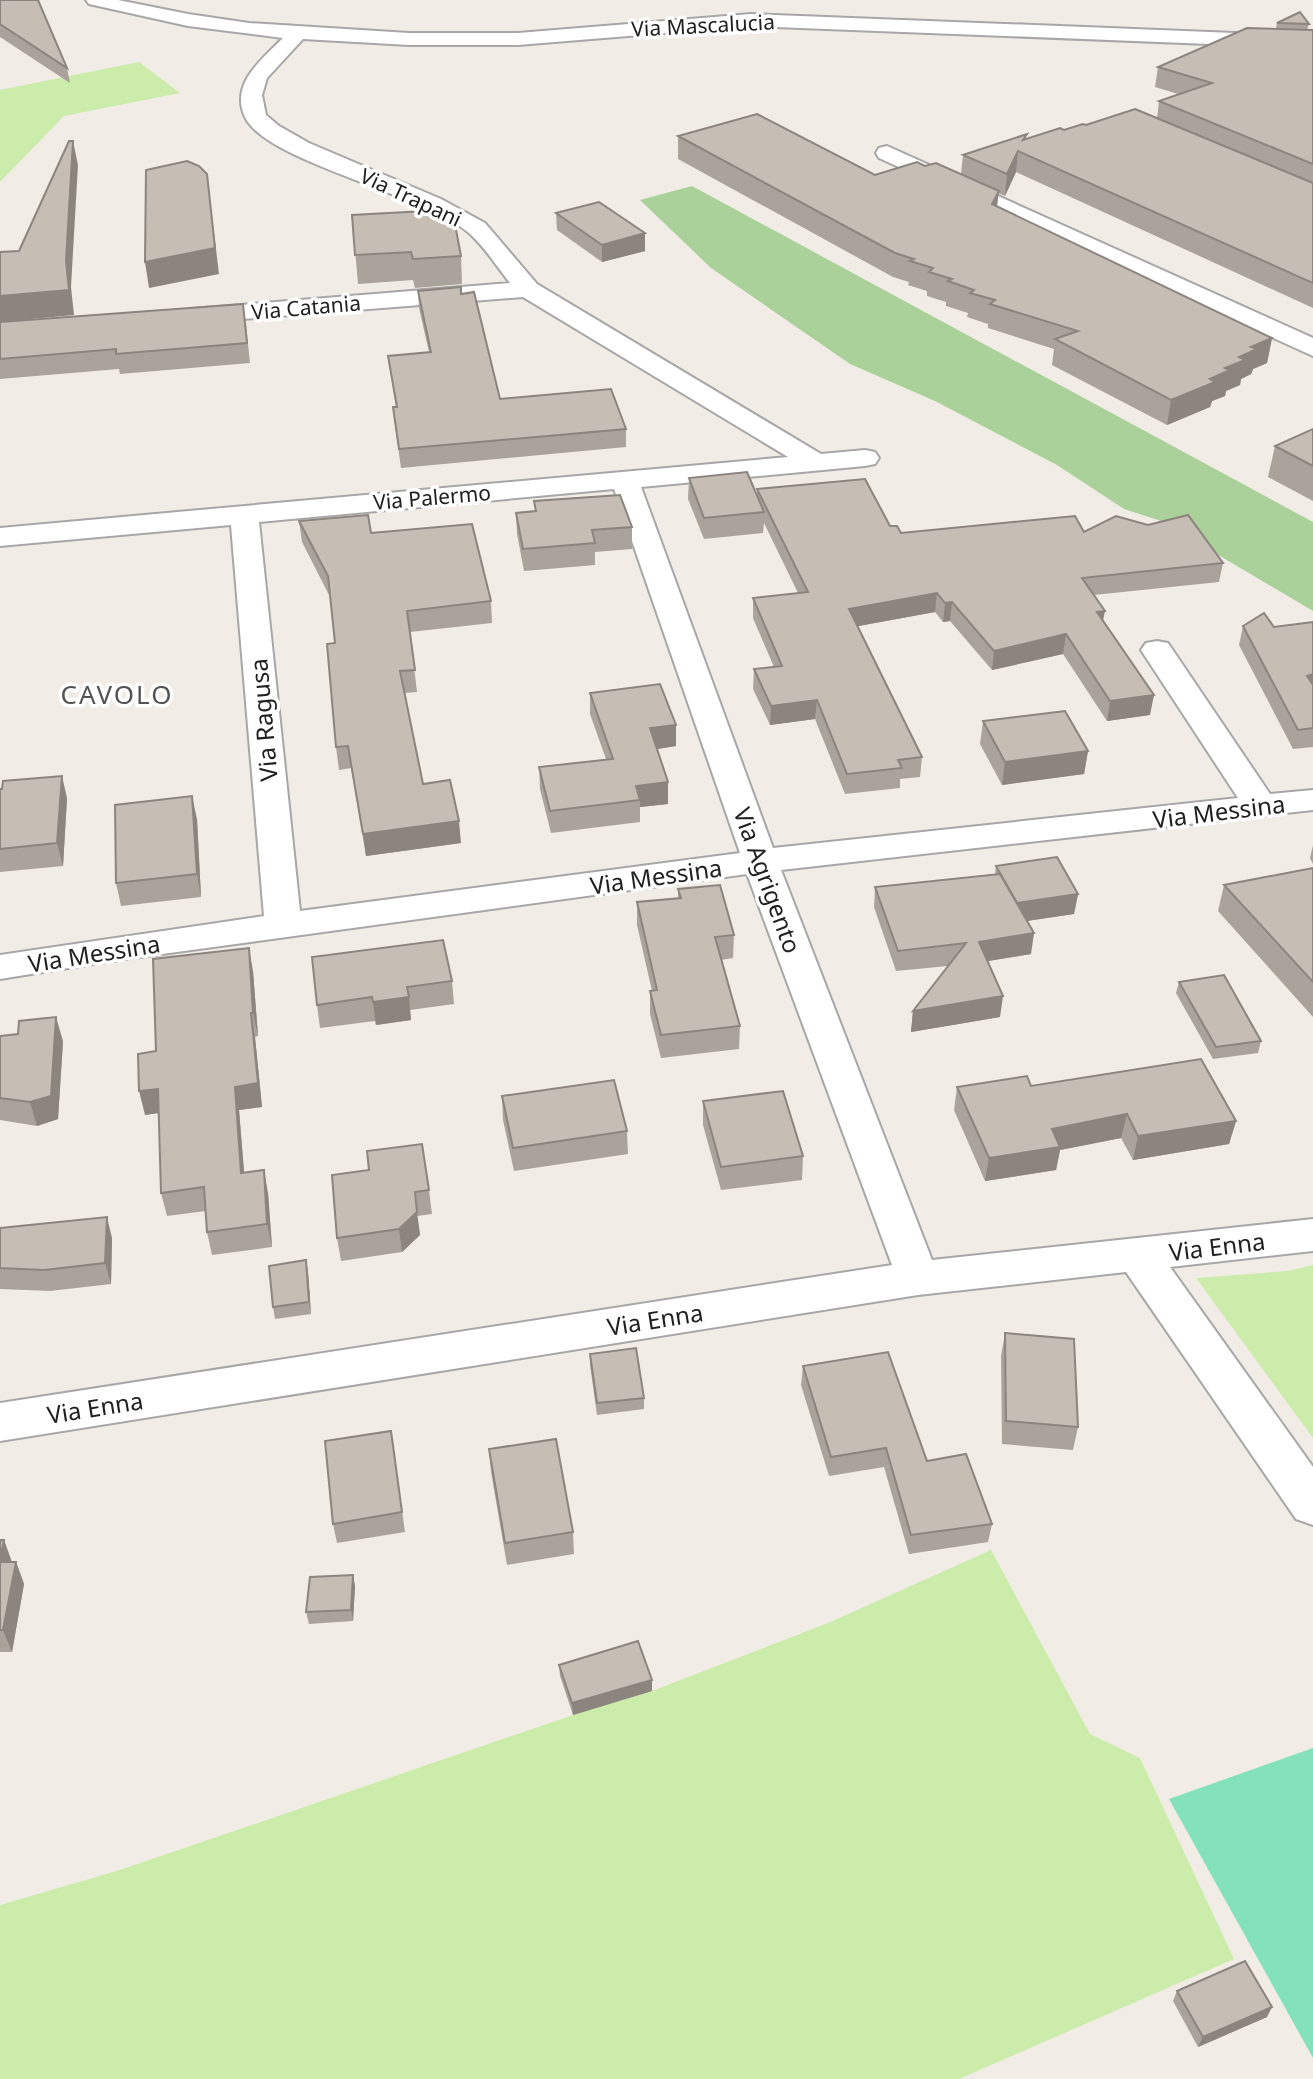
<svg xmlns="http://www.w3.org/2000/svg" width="1313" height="2079" font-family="'Noto Sans',sans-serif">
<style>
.grass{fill:#ccecab}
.forest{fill:#abd19a}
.pitch{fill:#83e2bb}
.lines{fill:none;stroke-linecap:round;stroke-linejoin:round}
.minor-casing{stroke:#a7a7a7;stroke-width:4}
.minor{fill:#fff;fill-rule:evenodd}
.wall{fill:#aaa39c}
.shaded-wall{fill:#8b847f}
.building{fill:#c6bdb5;stroke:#8b847f;stroke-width:2}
.labels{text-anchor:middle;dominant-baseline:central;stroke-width:7;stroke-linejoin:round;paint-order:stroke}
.far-street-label{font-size:21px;fill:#202020;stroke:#fff}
.street-label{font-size:24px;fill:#202020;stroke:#fff}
.neighbourhood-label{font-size:26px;letter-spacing:2px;fill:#535353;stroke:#fff}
</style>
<rect width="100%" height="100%" fill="#f1ede6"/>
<g class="grass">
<polygon points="139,62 180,93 64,116 0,182 0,90"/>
<polygon points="1313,1265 1313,1438 1196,1278 1288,1271"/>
<polygon points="991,1550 1090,1734 1140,1758 1234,1959 959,2079 0,2079 0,1905 120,1870 573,1715 652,1691 828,1623"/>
</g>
<polygon class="forest" points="692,186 1313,522 1313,611 1161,521 1124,509 1057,465 935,401 850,364 711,268 640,200"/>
<polygon class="pitch" points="1313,1748 1313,2058 1169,1799"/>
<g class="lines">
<defs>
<g id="minor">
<path d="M 86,0 L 118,0 L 188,14 L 249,23 L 409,33 L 518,33 L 751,14 L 1313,36 L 1313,48 L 751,26 L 518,45 L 409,45 L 303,39 L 267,78 L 262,95 L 266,115 L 279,126 L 309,143 L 441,199 L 485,223 L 537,284 L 821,454 L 865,450 L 875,452 L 879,458 L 875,464 L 865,466 L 641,487 L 773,848 L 1238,798 L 1141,650 L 1146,643 L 1157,641 L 1168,643 L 1270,794 L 1313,790 L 1313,810 L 781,870 L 932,1260 L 1313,1219 L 1313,1251 L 1170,1267 L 1313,1467 L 1313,1525 L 1296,1519 L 1126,1272 L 918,1295 L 0,1441 L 0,1403 L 892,1265 L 747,874 L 118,960 L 0,979 L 0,955 L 264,916 L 231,525 L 0,546 L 0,528 L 788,457 L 523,297 L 191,323 L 182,321 L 179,316 L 182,311 L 191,309 L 510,283 C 497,267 485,247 469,233 C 424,194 271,163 246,119 C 228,85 262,59 283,38 L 188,26 L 89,4 ZM 614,489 L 740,853 L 300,911 L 259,522 Z"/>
<polygon points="887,146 1313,338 1313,356 879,158 876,153 879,148"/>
</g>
</defs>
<use href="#minor" class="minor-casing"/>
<use href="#minor" class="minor"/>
</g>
<g class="wall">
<polygon points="0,0 67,68 70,83 0,37"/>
<polygon points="1277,23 1309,24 1307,30 1313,30 1313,308 1016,172 1005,196 998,193 997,206 1272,338 1267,363 1253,369 1251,374 1241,379 1240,385 1226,391 1225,396 1212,401 1210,407 1167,425 1052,365 1054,349 988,328 988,324 967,317 968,313 946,306 946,302 927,296 927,291 908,285 909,282 893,277 678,159 678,136 875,175 925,166 961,174 963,155 1086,125 1157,118 1159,101 1178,94 1155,87 1158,67 1276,29"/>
<polygon points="556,213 645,251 602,262 557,230"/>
<polygon points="352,215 446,220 461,256 462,284 415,288 413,280 358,284"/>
<polygon points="461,287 462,294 500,399 626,429 626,447 401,468 395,425 393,407 396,407 388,356 429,352 419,308 418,291"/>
<polygon points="0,322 246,324 250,363 120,374 119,369 0,379"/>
<polygon points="1313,429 1313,501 1268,477 1275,446"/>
<polygon points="689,478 757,495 757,489 890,526 901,533 1084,532 1223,563 1219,582 1094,595 1103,621 1150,715 1107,721 1063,654 992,670 950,621 943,622 935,612 858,626 922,757 920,777 900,779 900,788 845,794 815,719 770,725 753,689 754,669 774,667 753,618 753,598 798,593 764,523 763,533 704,539 688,499"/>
<polygon points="534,501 632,527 632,549 595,552 595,565 524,571 517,534 516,513 535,511"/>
<polygon points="299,521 371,533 491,601 492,623 410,632 417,692 405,693 423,784 461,843 366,856 351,768 339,770 336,747 335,643 330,597 302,542"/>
<polygon points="1313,622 1313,747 1293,749 1239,645 1243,626 1274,627"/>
<polygon points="590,693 676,725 676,746 657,749 668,782 668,804 640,807 640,822 551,833 540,789 539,767 606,759 590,714"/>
<polygon points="983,721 1088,751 1084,774 1002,785 980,744"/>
<polygon points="0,789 67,798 63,866 0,872"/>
<polygon points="197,819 201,897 121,906 116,883"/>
<polygon points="1313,845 1313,864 1310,858"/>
<polygon points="996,866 1078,894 1074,914 1027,921 1031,954 987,961 1000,1017 911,1032 913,1011 948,966 896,971 874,907 875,887 995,874"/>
<polygon points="1313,868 1313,1017 1218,911 1224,885"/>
<polygon points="678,889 734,935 733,958 721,960 740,1026 739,1049 661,1058 650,1014 650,991 652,991 637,925 637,902 678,898"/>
<polygon points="312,957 452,981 454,1004 410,1010 411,1020 376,1025 375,1021 320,1028 317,1005"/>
<polygon points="253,971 258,1036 255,1037 262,1107 239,1110 244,1172 268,1193 272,1247 212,1255 207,1232 206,1211 167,1216 161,1193 159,1113 145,1115 156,1051"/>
<polygon points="1179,982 1261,1041 1258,1053 1213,1059 1176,993"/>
<polygon points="0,1036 63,1041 58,1119 37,1126 0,1120"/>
<polygon points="1031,1086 1236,1121 1229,1144 1133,1160 1121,1138 1060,1150 1056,1170 985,1181 954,1110 957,1087"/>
<polygon points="502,1096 627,1131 628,1154 514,1171 503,1120"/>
<polygon points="703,1101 803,1156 802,1180 721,1190 703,1125"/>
<polygon points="332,1175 429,1190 432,1214 417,1216 420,1235 402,1252 341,1261 337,1238"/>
<polygon points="0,1228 112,1238 111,1284 50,1291 0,1289"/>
<polygon points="308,1272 311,1314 275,1319 273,1307"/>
<polygon points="1005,1333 1078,1427 1073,1450 1002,1444 1001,1356"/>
<polygon points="590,1354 644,1398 644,1409 597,1415 590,1365"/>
<polygon points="803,1366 927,1461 992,1524 988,1542 909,1554 884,1467 829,1476 801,1385"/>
<polygon points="391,1431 405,1532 337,1543 333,1524"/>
<polygon points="489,1449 573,1532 574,1554 507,1565 491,1472"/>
<polygon points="0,1540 4,1540 12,1562 16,1562 24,1584 12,1652 0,1652"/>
<polygon points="353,1575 355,1586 353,1621 309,1624 306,1612"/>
<polygon points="559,1665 652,1691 573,1715 560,1676"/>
<polygon points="1177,1991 1267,2017 1198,2047 1173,2001"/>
</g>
<g class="shaded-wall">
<polygon points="73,141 78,165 71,287 74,315 0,322 0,296 66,261"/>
<polygon points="1018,151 1016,172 1005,196 1007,174"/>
<polygon points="207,174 219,274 149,288 145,262"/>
<polygon points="999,191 996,214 992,204"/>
<polygon points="645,233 645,251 602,262 602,245"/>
<polygon points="1272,338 1267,363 1253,369 1251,374 1241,379 1240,385 1226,391 1225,396 1212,401 1210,407 1167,425 1171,400 1210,379 1251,347"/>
<polygon points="937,593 935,612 848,628 849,609"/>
<polygon points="952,602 950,621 943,622 945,603"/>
<polygon points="1105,611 1101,630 1097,612"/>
<polygon points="1066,634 1063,654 992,670 994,651"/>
<polygon points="1313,674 1313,690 1307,676"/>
<polygon points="1154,695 1150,715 1107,721 1110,701"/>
<polygon points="817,700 815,719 770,725 771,706"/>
<polygon points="676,725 676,746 651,750 650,728"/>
<polygon points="1088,751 1084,774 1002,785 1005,762"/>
<polygon points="62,776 67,798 63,866 57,843"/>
<polygon points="668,782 668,804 640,807 640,800 636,786"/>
<polygon points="192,796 197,819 201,897 197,874"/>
<polygon points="459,821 461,843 366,856 363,834"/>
<polygon points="1078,894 1074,914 1013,923 1016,903"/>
<polygon points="1034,933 1031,954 976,963 979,942"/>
<polygon points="249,948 253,971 258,1036 253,1013"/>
<polygon points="1003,996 1000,1017 911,1032 913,1011"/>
<polygon points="409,997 411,1020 376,1025 373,1002"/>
<polygon points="251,1013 255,1037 262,1107 239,1110 246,1196 241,1173 235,1087"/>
<polygon points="56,1017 63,1041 58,1119 37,1126 30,1102"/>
<polygon points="158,1089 164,1112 145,1115 139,1091"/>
<polygon points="1127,1114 1121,1138 1060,1150 1056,1170 985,1181 989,1158 1052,1129"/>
<polygon points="1236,1121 1229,1144 1133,1160 1138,1136"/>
<polygon points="264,1170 268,1193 272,1247 267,1224"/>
<polygon points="417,1212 420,1235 402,1252 399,1229"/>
<polygon points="107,1217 112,1238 111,1284 105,1263"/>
<polygon points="306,1260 308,1272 311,1314 309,1302"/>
<polygon points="4,1540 12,1563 0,1565 0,1558"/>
<polygon points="16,1562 24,1584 12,1652 3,1630"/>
<polygon points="353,1575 355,1586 353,1621 351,1610"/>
<polygon points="652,1680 652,1691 573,1715 572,1703"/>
<polygon points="1272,2007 1267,2017 1198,2047 1203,2037"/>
</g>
<g class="building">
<polygon points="0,0 38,0 67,68 0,24"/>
<polygon points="1300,12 1309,24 1277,23"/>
<polygon points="1247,28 1313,30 1313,164 1159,101 1212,83 1158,67"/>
<polygon points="1135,109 1313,183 1313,283 1018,151 1007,174 963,155 1027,134 1023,140 1060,128 1064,130 1083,124 1086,125"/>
<polygon points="757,114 875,175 917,162 925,166 936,163 999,191 992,204 1272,338 1251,347 1257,349 1239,357 1245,360 1225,368 1230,370 1210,379 1215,382 1171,400 1055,339 1078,331 990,304 995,300 970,293 974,290 948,281 952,279 929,272 933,268 910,261 914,259 895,253 678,136"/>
<polygon points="69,141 73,141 66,261 69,290 0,296 0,252 19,251"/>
<polygon points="187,161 199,166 207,174 215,248 145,262 146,170"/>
<polygon points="599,202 645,233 602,245 556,213"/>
<polygon points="444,210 446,220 454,219 461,256 413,259 411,252 355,255 352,215"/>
<polygon points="461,287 461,294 474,292 500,399 611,389 626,429 399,449 393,407 397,407 388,356 431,352 418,291"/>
<polygon points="243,304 247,343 116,354 116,349 0,359 0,322"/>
<polygon points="1313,429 1313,466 1275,446"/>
<polygon points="747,472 764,512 704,518 689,478"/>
<polygon points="865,479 890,526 897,526 901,533 1075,516 1084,532 1116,516 1148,525 1188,515 1223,563 1082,578 1105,611 1097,612 1154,695 1110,701 1066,634 994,651 952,602 945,603 937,593 849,609 922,757 898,760 902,768 847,774 817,700 771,706 754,669 782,666 753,598 808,592 757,489"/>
<polygon points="620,495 632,527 592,530 595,543 523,549 516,513 536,511 534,501"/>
<polygon points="368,515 371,533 472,524 491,601 407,611 415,670 400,671 423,784 450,780 459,821 363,834 348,746 336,747 327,644 335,643 328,576 299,521"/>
<polygon points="1264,613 1274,627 1313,622 1313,674 1307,676 1313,685 1313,728 1298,730 1243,626"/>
<polygon points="660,684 676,725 650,728 668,782 636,786 640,800 550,811 539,767 613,759 590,693"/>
<polygon points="1065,711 1088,751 1005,762 983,721"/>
<polygon points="62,776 57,843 0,849 0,789 2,789 3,781"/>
<polygon points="192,796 197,874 116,883 115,805"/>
<polygon points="1057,857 1078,894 1017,903 996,866"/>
<polygon points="1313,868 1313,982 1224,885"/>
<polygon points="1000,874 1034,933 979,942 1003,996 913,1011 966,943 898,951 875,887"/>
<polygon points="720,885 734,935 715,937 740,1026 661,1035 650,991 657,990 637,902 681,898 678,889"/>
<polygon points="443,940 452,981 407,987 409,997 373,1002 372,997 317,1005 312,957"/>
<polygon points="249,948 253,1013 251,1013 258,1083 235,1087 241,1173 264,1170 267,1224 207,1232 204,1187 161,1193 158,1089 139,1091 138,1054 156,1051 153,959"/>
<polygon points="1224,975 1261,1041 1216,1047 1179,982"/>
<polygon points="56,1017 51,1096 30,1102 0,1098 0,1036 18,1034 19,1021"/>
<polygon points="1201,1059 1236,1121 1138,1136 1127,1114 1052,1129 1060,1147 989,1158 957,1087 1027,1076 1031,1086"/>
<polygon points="614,1080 627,1131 513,1148 502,1096"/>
<polygon points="783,1091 803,1156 721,1167 703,1101"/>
<polygon points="422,1144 429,1190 415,1192 417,1212 399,1229 337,1238 332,1175 369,1170 367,1151"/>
<polygon points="107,1217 105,1263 44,1270 0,1268 0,1228"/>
<polygon points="306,1260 309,1302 273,1307 269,1266"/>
<polygon points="1005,1333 1074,1339 1078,1427 1006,1421"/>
<polygon points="636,1348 644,1398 597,1403 590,1354"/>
<polygon points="888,1352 927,1461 966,1454 992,1524 911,1535 886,1448 831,1457 803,1366"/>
<polygon points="391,1431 402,1512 333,1524 325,1441"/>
<polygon points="556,1439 573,1532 505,1543 489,1449"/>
<polygon points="0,1540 4,1540 0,1558"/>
<polygon points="0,1562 16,1562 3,1630 0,1630"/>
<polygon points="353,1575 351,1610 306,1612 310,1577"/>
<polygon points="638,1641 652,1680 572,1703 559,1665"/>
<polygon points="1245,1961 1272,2007 1203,2037 1177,1991"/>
</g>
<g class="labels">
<g class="far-street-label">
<text transform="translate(703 25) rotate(-3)">Via Mascalucia</text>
<text transform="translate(411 197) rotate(25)">Via Trapani</text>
<text transform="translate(306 307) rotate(-5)">Via Catania</text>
<text transform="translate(432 497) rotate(-5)">Via Palermo</text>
</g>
<g class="street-label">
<text transform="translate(263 720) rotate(-95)">Via Ragusa</text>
<text transform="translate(1219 811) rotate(-7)">Via Messina</text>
<text transform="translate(656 876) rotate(-8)">Via Messina</text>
<text transform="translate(768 880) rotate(70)">Via Agrigento</text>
<text transform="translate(94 953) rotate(-9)">Via Messina</text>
<text transform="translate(1217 1246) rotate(-7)">Via Enna</text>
<text transform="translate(655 1319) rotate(-9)">Via Enna</text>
<text transform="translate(95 1407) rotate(-9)">Via Enna</text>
</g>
<g class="neighbourhood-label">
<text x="117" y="694">CAVOLO</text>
</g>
</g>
</svg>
